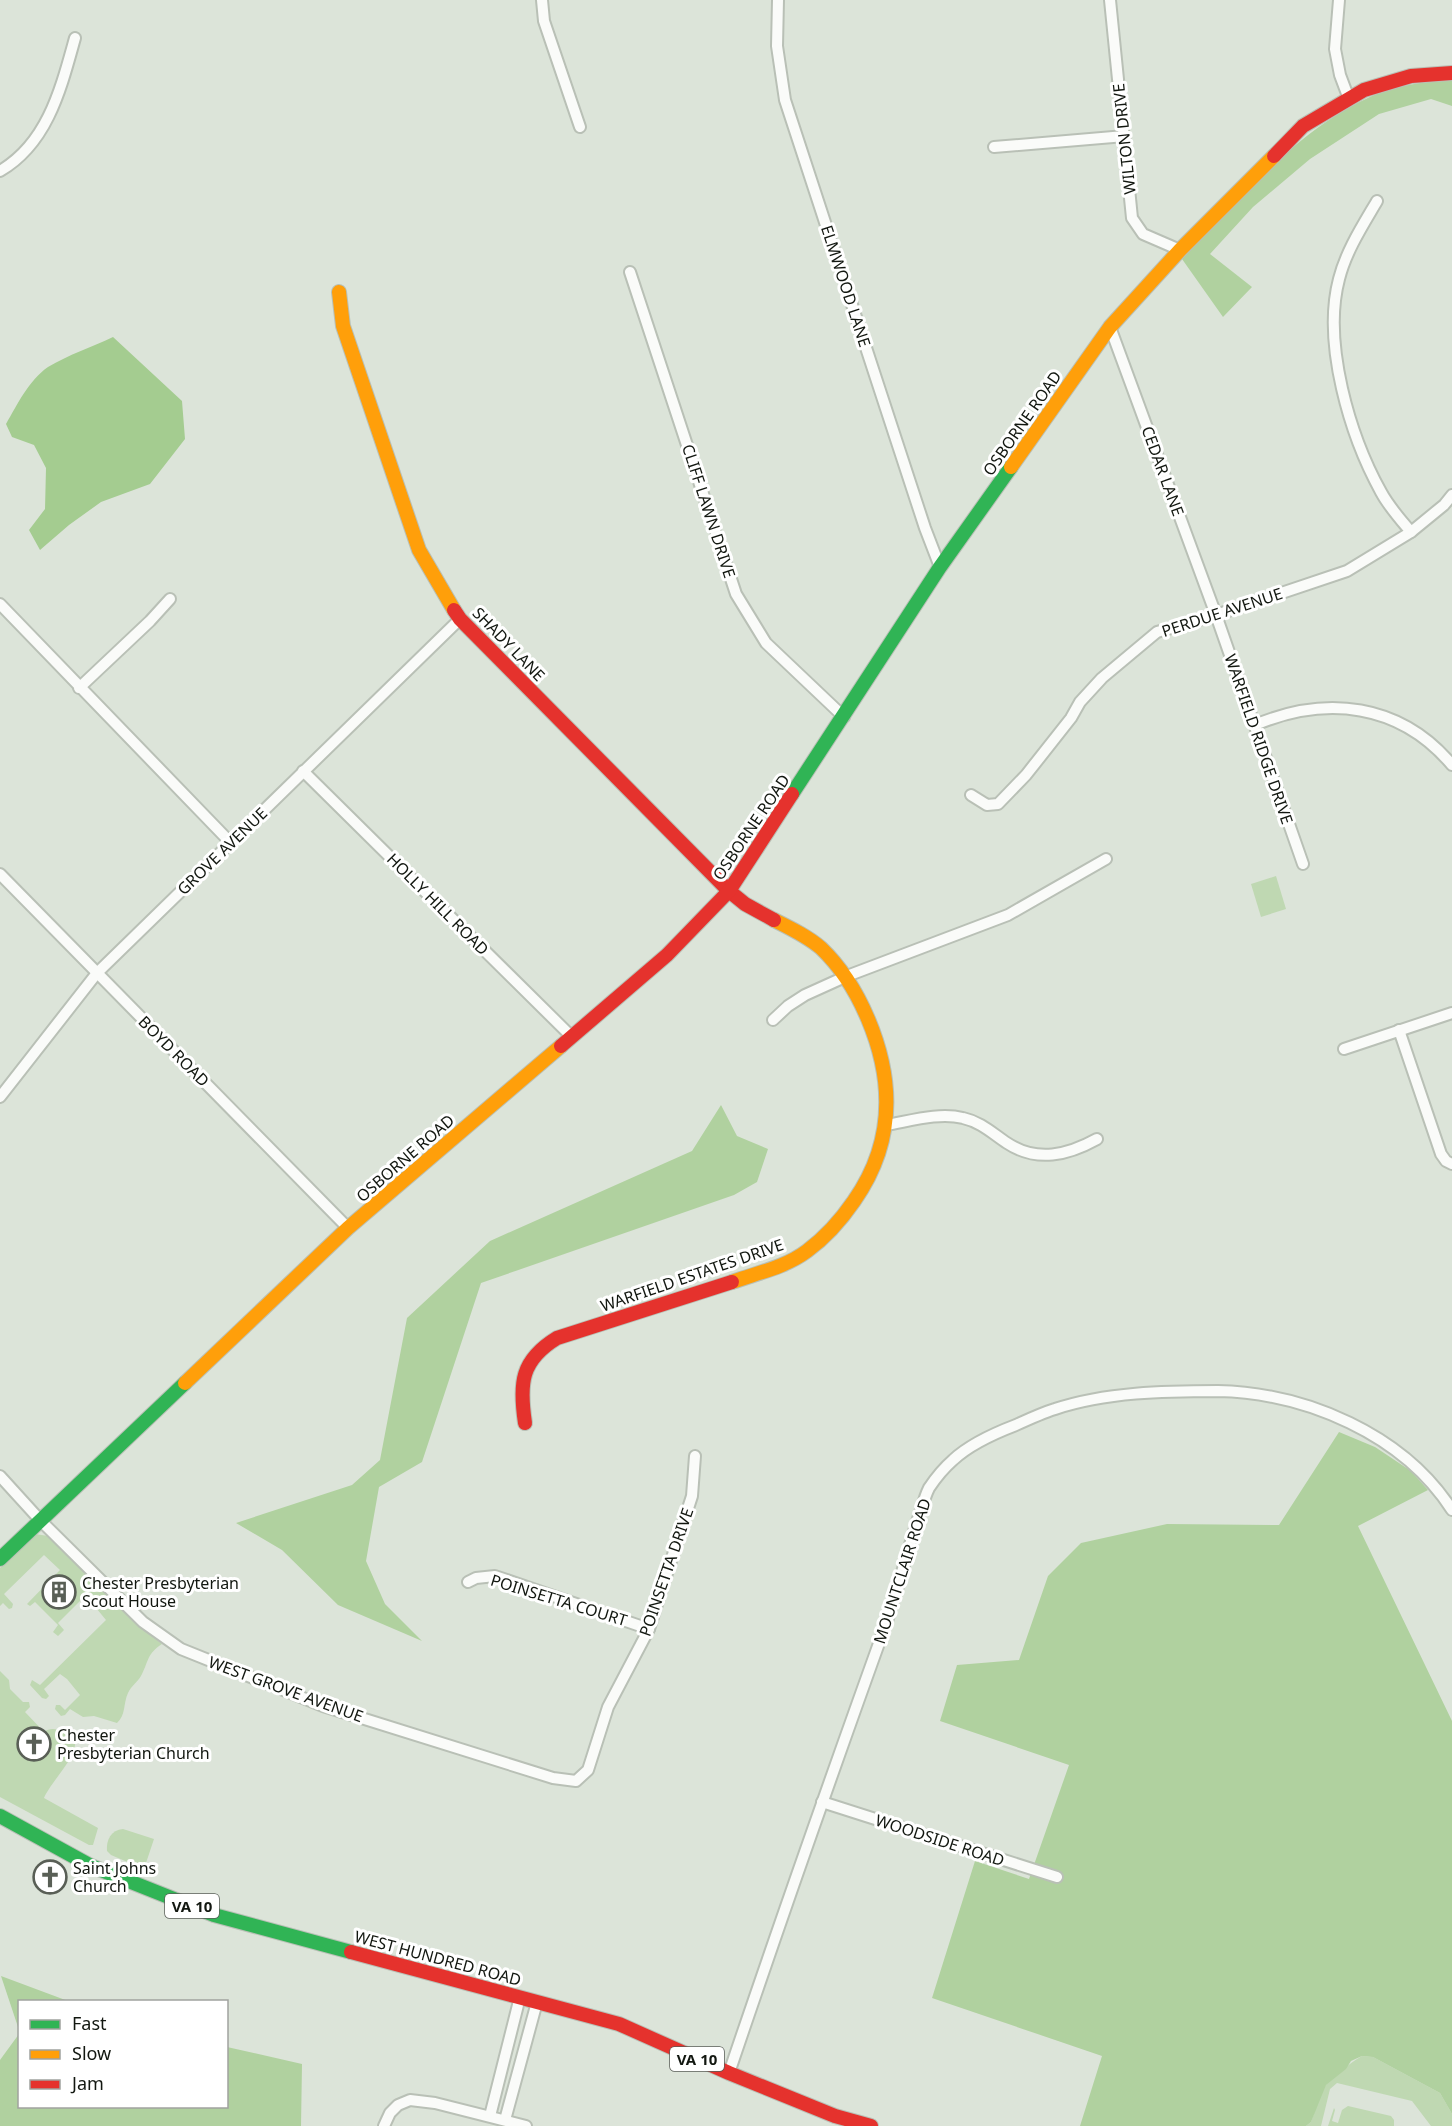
<svg xmlns="http://www.w3.org/2000/svg" width="1452" height="2126" font-family="'Noto Sans',sans-serif">
<style>
.green{fill:#bfd8b2}
.forest{fill:#b0d19f}
.water{fill:#a4cc90}
.lines{fill:none;stroke-linecap:round;stroke-linejoin:round}
.street-casing{stroke:#b9c0b6;stroke-width:14}
.fast-casing{stroke:#b9c0b6;stroke-width:16}
.slow-casing{stroke:#b9c0b6;stroke-width:16}
.jam-casing{stroke:#b9c0b6;stroke-width:16}
.street{stroke:#fafbf9;stroke-width:10}
.fast{stroke:#30b455;stroke-width:14}
.slow{stroke:#ff9f0a;stroke-width:14}
.jam{stroke:#e5322d;stroke-width:14}
.labels{text-anchor:middle;dominant-baseline:central;stroke-width:6;stroke-linejoin:round;paint-order:stroke}
.shield{fill:#fff;stroke:#595d58;stroke-width:1.5}
.shield-label{font-size:15px;font-weight:bold;fill:#121710}
.street-label{font-size:16px;fill:#121710;stroke:#fff}
.poi-label{font-size:16px;fill:#121710;stroke:#fff;text-anchor:start}
</style>
<rect width="100%" height="100%" fill="#dce4d9"/>
<g class="green">
<polygon points="1276,876 1286,909 1261,917 1251,884"/>
<path d="M 35,1534 L 48,1536 L 143,1629 L 162,1644 C 147,1654 149,1660 142,1674 C 139,1681 131,1686 128,1693 C 123,1704 126,1715 117,1723 L 94,1716 L 83,1717 L 70,1709 L 65,1715 L 61,1716 L 55,1709 L 56,1705 L 60,1705 L 65,1710 L 80,1695 L 67,1679 L 60,1674 L 44,1689 L 49,1696 L 46,1699 L 42,1698 L 30,1685 L 32,1680 L 40,1685 L 106,1620 L 92,1603 L 84,1597 L 58,1623 L 64,1630 L 58,1636 L 53,1632 L 58,1625 L 35,1602 L 30,1606 L 27,1604 L 60,1570 L 44,1555 L 4,1594 L 13,1604 L 12,1608 L 9,1609 L 3,1603 L 0,1606 L 0,1568 L 30,1536 Z"/>
<path d="M 0,1671 L 9,1680 L 10,1689 L 23,1702 L 29,1702 L 30,1707 L 25,1712 L 44,1732 C 55,1724 67,1734 75,1744 C 76,1758 50,1783 44,1798 L 98,1828 L 93,1845 L 89,1845 L 0,1797 Z"/>
<path d="M 123,1829 L 154,1839 L 144,1869 L 111,1855 L 107,1851 C 106,1840 111,1830 123,1829 Z"/>
<path d="M 1362,2056 L 1373,2057 L 1440,2093 L 1452,2114 L 1452,2126 L 1431,2126 L 1412,2101 L 1337,2083 L 1330,2089 L 1321,2126 L 1306,2126 L 1311,2122 C 1315,2111 1319,2097 1325,2086 C 1329,2080 1354,2060 1362,2056 Z"/>
<polygon points="1348,2106 1391,2116 1394,2120 1394,2126 1328,2126 1334,2108 1335,2110 1332,2121 1338,2123 1342,2110"/>
</g>
<g class="forest">
<path d="M 1452,79 L 1452,106 L 1431,99 L 1379,114 L 1310,159 L 1253,207 L 1210,254 L 1252,287 L 1223,317 L 1182,259 C 1238,200 1296,130 1372,96 C 1396,85 1426,82 1452,79 Z"/>
<polygon points="721,1105 737,1136 768,1149 757,1182 734,1195 481,1283 422,1462 379,1487 366,1561 385,1604 422,1641 338,1605 282,1550 236,1523 352,1485 380,1460 407,1318 490,1241 692,1151"/>
<polygon points="1339,1432 1375,1447 1411,1471 1428,1490 1358,1526 1452,1721 1452,2114 1440,2093 1373,2057 1362,2056 1351,2061 1346,2069 1326,2085 1311,2122 1306,2126 1080,2126 1102,2056 932,1998 975,1861 1029,1879 1069,1765 940,1721 957,1665 1019,1660 1048,1576 1081,1543 1167,1524 1279,1525"/>
<polygon points="1,1976 68,2001 20,2002 19,2030"/>
<polygon points="19,2034 20,2106 226,2106 227,2047 302,2064 301,2126 0,2126 0,2060"/>
</g>
<path class="water" d="M 113,337 L 182,401 L 185,439 L 150,484 L 101,502 L 69,525 L 40,550 L 29,530 L 45,509 L 46,468 L 34,445 L 12,437 L 6,424 C 17,405 29,380 48,367 C 68,355 92,347 113,337 Z"/>
<g class="lines">
<defs>
<g id="street">
<polyline points="542,0 544,21 580,127"/>
<polyline points="778,0 777,46 785,100 925,528 940,567"/>
<polyline points="1110,0 1132,218 1143,234 1180,250"/>
<polyline points="1339,0 1335,49 1340,75 1349,99"/>
<polyline points="994,147 1125,136"/>
<path d="M 0,171 C 48,143 61,88 75,38"/>
<path d="M 1377,201 C 1363,225 1346,251 1339,279 C 1322,343 1350,436 1381,492 C 1389,507 1400,519 1411,532"/>
<polyline points="630,272 736,594 766,643 844,717"/>
<polyline points="1110,327 1216,615 1303,864"/>
<polyline points="0,604 231,843"/>
<polyline points="79,688 150,621 170,599"/>
<path d="M 1255,725 C 1326,695 1400,703 1452,765"/>
<polyline points="303,771 572,1037"/>
<polyline points="971,795 987,805 998,804 1026,775 1071,718 1080,702 1102,678 1157,632 1216,615 1347,571 1411,532 1444,505 1452,495"/>
<polyline points="0,874 348,1228"/>
<polyline points="773,1020 788,1006 805,995 847,976 1008,915 1106,859"/>
<polyline points="1399,1030 1441,1154 1446,1161 1452,1164"/>
<polyline points="1344,1049 1452,1013"/>
<polyline points="0,1097 97,973 460,619"/>
<path d="M 886,1125 C 910,1121 939,1112 963,1118 C 981,1122 992,1133 1007,1143 C 1037,1163 1068,1155 1097,1139"/>
<polyline points="0,1476 40,1520 143,1622 181,1649 323,1706 553,1778 576,1781 588,1770 608,1707 649,1629 692,1496 695,1456"/>
<polyline points="468,1582 476,1578 495,1576 649,1629"/>
<polyline points="822,1802 1057,1877"/>
<path d="M 729,2073 C 780,1922 833,1771 887,1621 C 899,1587 907,1551 919,1516 C 922,1507 925,1496 929,1488 C 935,1479 945,1467 953,1460 C 970,1444 995,1433 1016,1425 C 1029,1419 1042,1413 1055,1409 C 1106,1392 1165,1391 1218,1391 C 1306,1393 1403,1434 1452,1510"/>
<polyline points="490,2116 520,1997"/>
<polyline points="505,2120 537,2002"/>
<polyline points="384,2126 390,2113 398,2105 410,2100 435,2103 526,2126"/>
</g>
<g id="fast">
<polyline points="792,794 940,567 1011,467"/>
<polyline points="0,1559 185,1383"/>
<polyline points="0,1816 91,1866 214,1915 351,1952"/>
</g>
<g id="slow">
<polyline points="339,292 343,326 419,550 454,610"/>
<polyline points="1011,467 1110,327 1180,250 1274,156"/>
<path d="M 732,1282 C 757,1273 786,1267 807,1251 C 826,1237 841,1220 854,1201 C 894,1144 895,1083 868,1019 C 857,993 842,968 821,948 C 807,936 790,928 774,920"/>
<polyline points="185,1383 348,1228 561,1046"/>
</g>
<g id="jam">
<polyline points="1274,156 1303,126 1364,90 1411,76 1452,73"/>
<polyline points="454,610 460,619 729,891 745,904 774,920"/>
<polyline points="561,1046 667,955 729,891 792,794"/>
<path d="M 525,1423 C 519,1383 521,1360 557,1338 L 732,1282"/>
<polyline points="351,1952 619,2024 729,2073 835,2116 871,2126"/>
</g>
</defs>
<use href="#street" class="street-casing"/>
<use href="#fast" class="fast-casing"/>
<use href="#slow" class="slow-casing"/>
<use href="#jam" class="jam-casing"/>
<use href="#street" class="street"/>
<use href="#fast" class="fast"/>
<use href="#slow" class="slow"/>
<use href="#jam" class="jam"/>
</g>
<defs>
<symbol id="building-ring" viewBox="-11 -11 22 22"><circle r="9.5" fill="#fff" stroke="#595f56" stroke-width="1.5"/><path d="M-4-6H4V6H1V3H-1V6H-4ZM-2.5-4.3h1.7v1.8h-1.7ZM.8-4.3h1.7v1.8H.8ZM-2.5-1h1.7V.8h-1.7ZM.8-1h1.7V.8H.8Z" fill="#595f56"/></symbol>
<symbol id="church-ring" viewBox="-11 -11 22 22"><circle r="9.5" fill="#fff" stroke="#595f56" stroke-width="1.5"/><path d="M-1.2-6h2.4v3.5h3.3v2.4h-3.3V6h-2.4V-.1h-3.3v-2.4h3.3Z" fill="#595f56"/></symbol>
</defs>
<g fill-rule="evenodd">
<use href="#building-ring" x="40" y="1573" width="38" height="38"/>
<use href="#church-ring" x="15" y="1725" width="38" height="38"/>
<use href="#church-ring" x="31" y="1858" width="38" height="38"/>
</g>
<g class="labels">
<g class="shield">
<rect x="165" y="1894" width="54" height="24" rx="4.5"/>
<rect x="670" y="2047" width="54" height="24" rx="4.5"/>
</g>
<g class="shield-label">
<text x="192" y="1906">VA 10</text>
<text x="697" y="2059">VA 10</text>
</g>
<g class="street-label">
<text transform="translate(1124 139) rotate(-96)">WILTON DRIVE</text>
<text transform="translate(846 286) rotate(72)">ELMWOOD LANE</text>
<text transform="translate(1022 423) rotate(-55)">OSBORNE ROAD</text>
<text transform="translate(1163 471) rotate(70)">CEDAR LANE</text>
<text transform="translate(709 511) rotate(72)">CLIFF LAWN DRIVE</text>
<text transform="translate(1222 612) rotate(-18)">PERDUE AVENUE</text>
<text transform="translate(509 644) rotate(46)">SHADY LANE</text>
<text transform="translate(1259 739) rotate(71)">WARFIELD RIDGE DRIVE</text>
<text transform="translate(751 827) rotate(-56)">OSBORNE ROAD</text>
<text transform="translate(222 851) rotate(-44)">GROVE AVENUE</text>
<text transform="translate(438 904) rotate(45)">HOLLY HILL ROAD</text>
<text transform="translate(174 1051) rotate(45)">BOYD ROAD</text>
<text transform="translate(405 1158) rotate(-41)">OSBORNE ROAD</text>
<text transform="translate(692 1275) rotate(-19)">WARFIELD ESTATES DRIVE</text>
<text transform="translate(902 1571) rotate(-72)">MOUNTCLAIR ROAD</text>
<text transform="translate(666 1572) rotate(-71)">POINSETTA DRIVE</text>
<text transform="translate(559 1600) rotate(17)">POINSETTA COURT</text>
<text transform="translate(286 1689) rotate(20)">WEST GROVE AVENUE</text>
<text transform="translate(940 1840) rotate(18)">WOODSIDE ROAD</text>
<text transform="translate(438 1958) rotate(15)">WEST HUNDRED ROAD</text>
</g>
<g class="poi-label">
<text x="82" y="1583">Chester Presbyterian<tspan x="82" dy="18">Scout House</tspan></text>
<text x="57" y="1735">Chester<tspan x="57" dy="18">Presbyterian Church</tspan></text>
<text x="73" y="1868">Saint Johns<tspan x="73" dy="18">Church</tspan></text>
</g>
</g>
<rect x="18" y="2000" width="210" height="108" fill="#ffffff" stroke="#a0a29f" stroke-width="1.5"/>
<rect x="30" y="2020" width="30" height="9" fill="#30b455" stroke="#a0a29f" stroke-width="1.5"/>
<text x="72" y="2030" font-size="18" fill="#121710">Fast</text>
<rect x="30" y="2050" width="30" height="9" fill="#ff9f0a" stroke="#a0a29f" stroke-width="1.5"/>
<text x="72" y="2060" font-size="18" fill="#121710">Slow</text>
<rect x="30" y="2080" width="30" height="9" fill="#e5322d" stroke="#a0a29f" stroke-width="1.5"/>
<text x="72" y="2090" font-size="18" fill="#121710">Jam</text>
</svg>
